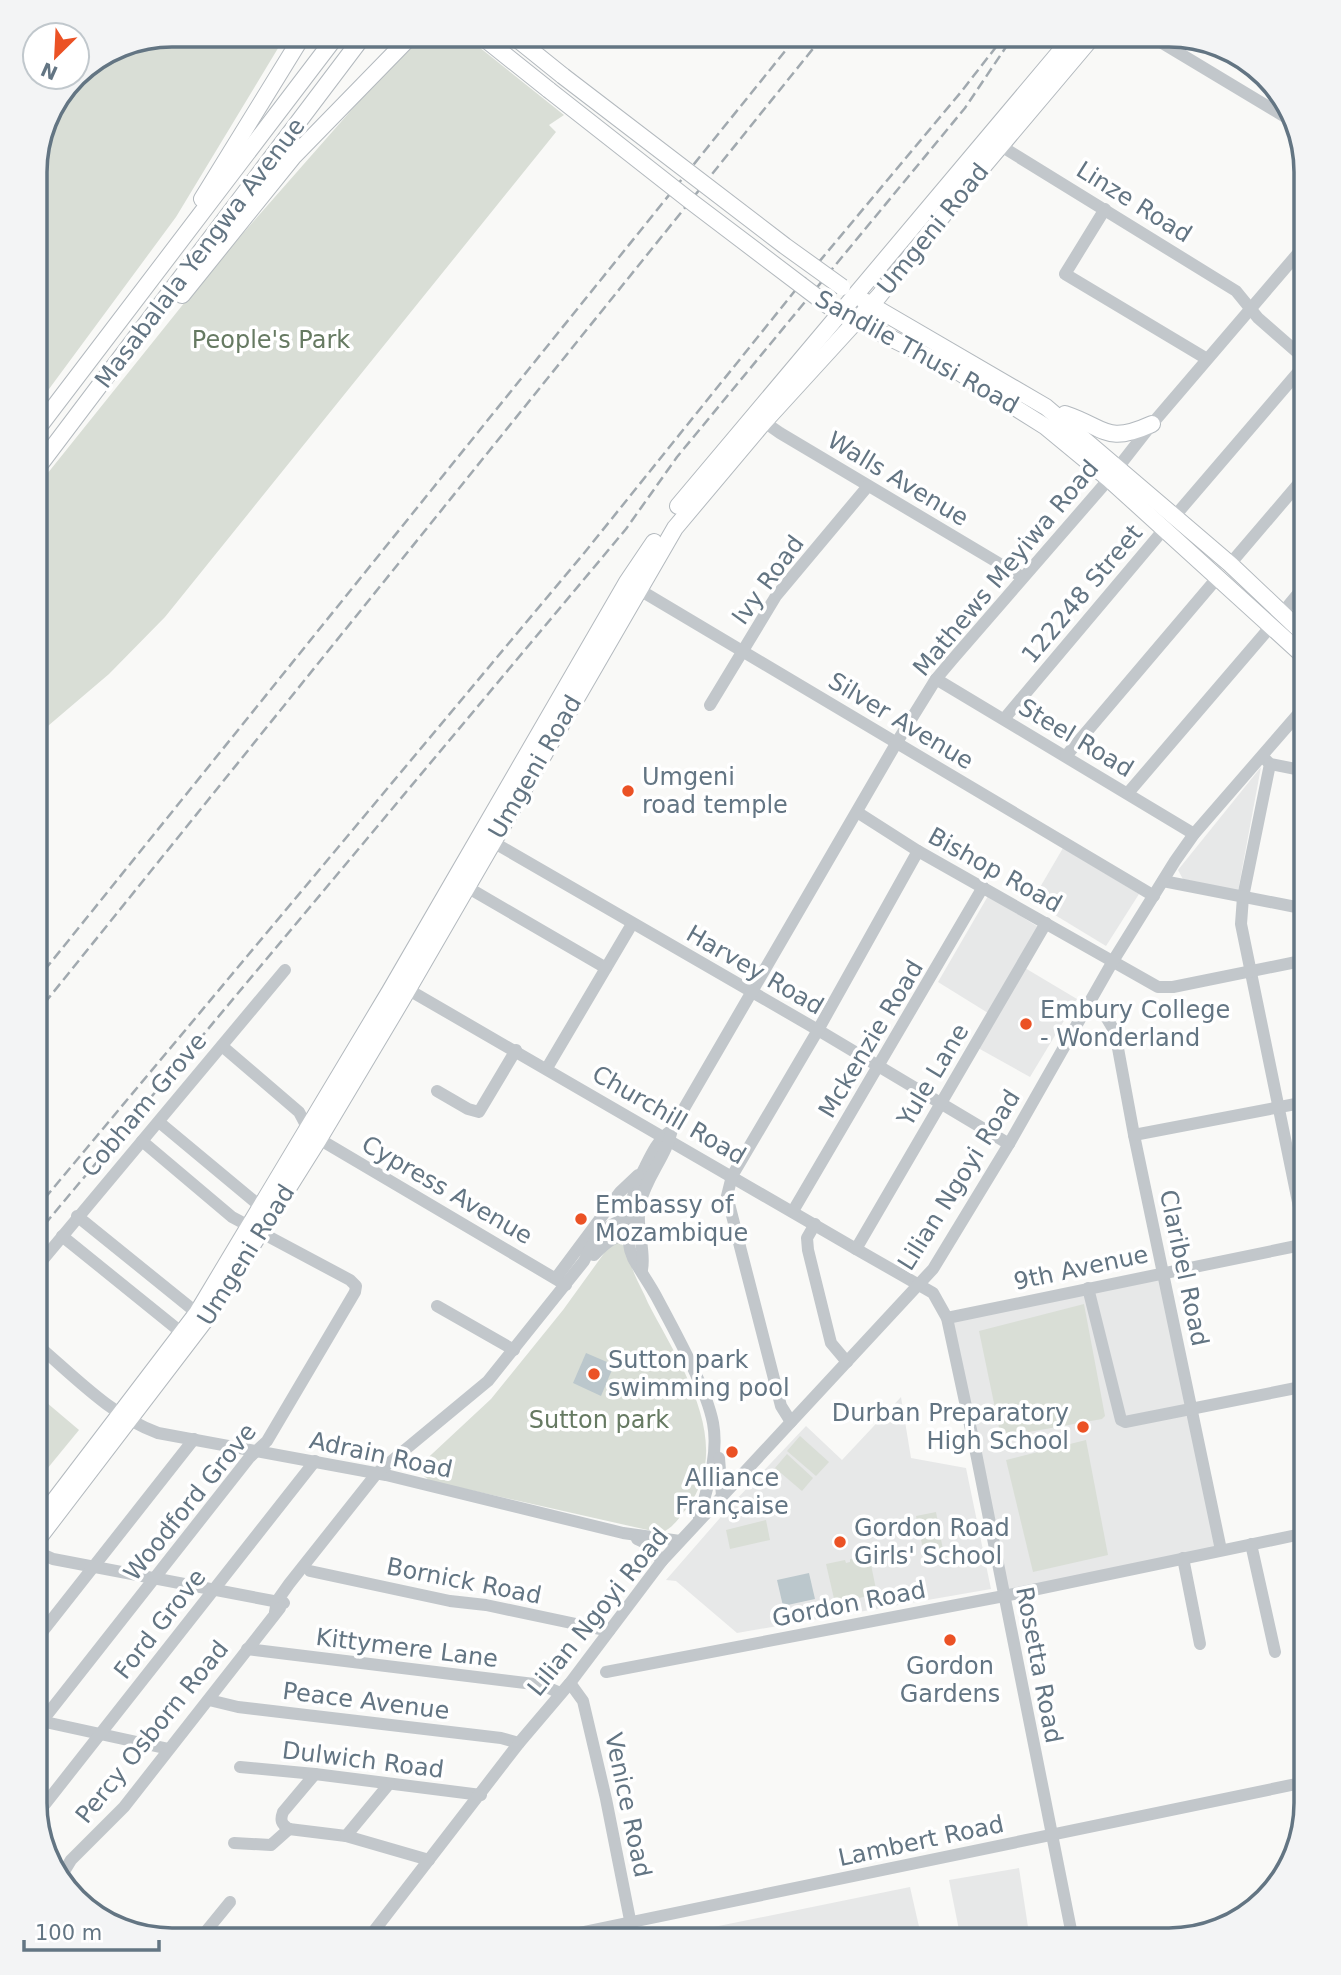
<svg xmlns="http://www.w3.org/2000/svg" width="1341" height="1975" font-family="'DejaVu Sans',sans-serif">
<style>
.built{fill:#e7e8e8}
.green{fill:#d9ded6}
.water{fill:#bbc7cc}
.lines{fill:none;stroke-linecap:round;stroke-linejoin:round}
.major-casing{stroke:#b3b9be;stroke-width:18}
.minor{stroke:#c2c7cb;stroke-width:12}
.major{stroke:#fff;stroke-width:16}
.rail{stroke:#a1a9af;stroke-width:2.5;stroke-dasharray:10 5;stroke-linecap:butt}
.major-bridge-casing{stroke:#b3b9be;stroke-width:18;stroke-linecap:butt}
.major-bridge{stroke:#fff;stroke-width:16}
.poi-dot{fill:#eb5225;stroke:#fff;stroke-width:2.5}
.labels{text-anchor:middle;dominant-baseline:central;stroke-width:7;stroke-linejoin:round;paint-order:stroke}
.street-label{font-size:24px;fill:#637583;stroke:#fff}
.park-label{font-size:24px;fill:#667a62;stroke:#fff}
.poi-label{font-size:24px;fill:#637583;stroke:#fff;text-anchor:start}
.rim{fill:none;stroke:#637583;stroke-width:3.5}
</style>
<rect width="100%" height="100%" fill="#f9f9f7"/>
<g class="built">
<polygon points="1261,767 1238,891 1184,881 1178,870"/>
<polygon points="1063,848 1139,894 1106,946 1032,901"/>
<polygon points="988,896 1040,928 988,1013 938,982"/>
<polygon points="1025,968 1077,999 1030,1077 978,1048"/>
<polygon points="1163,1273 1221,1550 1004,1596 947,1318"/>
<polygon points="901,1397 911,1458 966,1468 991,1589 737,1633 676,1581 666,1580 733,1503 806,1426 842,1460"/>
<polygon points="1019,1868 1030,1940 961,1940 949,1880"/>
<polygon points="910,1887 922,1940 701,1940 699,1930"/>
</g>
<g class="green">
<polygon points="172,35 286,35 176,217 35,408 35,163 49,112 74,77 77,77 77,74 120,45"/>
<polygon points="424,35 453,35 469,39 564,115 549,125 556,132 165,617 109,674 35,737 35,489 209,272 369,90 406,50"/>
<path d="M 618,1240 C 630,1251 629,1259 634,1273 C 638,1283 644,1293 648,1303 C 679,1363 736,1443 687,1508 C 679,1518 673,1528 661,1533 L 430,1481 L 419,1472 L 418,1467 L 491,1399 L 563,1310 L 610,1245 Z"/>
<polygon points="1084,1304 1105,1416 1102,1419 1001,1437 979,1331"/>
<polygon points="40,1397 79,1430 47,1469 35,1460 35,1402"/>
<polygon points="800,1436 829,1462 816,1476 787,1451"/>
<polygon points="1086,1440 1108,1555 1033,1572 1006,1460"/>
<polygon points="787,1454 813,1478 802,1491 775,1468"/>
<polygon points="936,1512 943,1550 924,1554 916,1516"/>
<polygon points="766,1520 770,1540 730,1549 726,1530"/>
<polygon points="869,1555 877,1594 859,1598 858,1596 853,1597 853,1599 835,1603 826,1564 845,1560 846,1563 850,1562 850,1559"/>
</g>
<g class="water">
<polygon points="586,1353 614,1365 601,1396 573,1383"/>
<polygon points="809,1573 815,1599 783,1606 777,1580"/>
</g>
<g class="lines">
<defs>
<g id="major">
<polyline points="480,35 549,90"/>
<polyline points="512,35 563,76"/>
<polyline points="202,199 303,35"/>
<polyline points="182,295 293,157 412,35"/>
<polyline points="864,301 1046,407 1230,564 1306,636"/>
<polyline points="848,317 957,371 1046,427 1109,479 1306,658"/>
<path d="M 1065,414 C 1107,428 1105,445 1152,424"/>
<polyline points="35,432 337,35"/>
<polyline points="35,471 364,35"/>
<polyline points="678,506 1074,35"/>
<polyline points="41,1518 197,1313 390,991 627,582 654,542"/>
<polyline points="35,1543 206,1319 319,1139 403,998 675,528 764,422 879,296 960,194 1094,35"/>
</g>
</defs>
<use href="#major" class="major-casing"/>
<g class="minor">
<polyline points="1149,35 1292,121"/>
<polyline points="996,143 1236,291 1258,318 1306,360"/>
<polyline points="1105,209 1065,274 1207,359"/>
<polyline points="757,417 780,433 1022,577"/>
<polyline points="1174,517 1306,363"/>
<polyline points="1230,564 1306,475"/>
<polyline points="633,586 1154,896"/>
<polyline points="1282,613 1306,584"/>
<polyline points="936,679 1194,834"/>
<polyline points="710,705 776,596 868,486"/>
<polyline points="1004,719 1165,528"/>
<polyline points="1066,756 1218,577"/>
<polyline points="1264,758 1270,764 1306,771"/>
<polyline points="1270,764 1243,897 1241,924 1306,1241"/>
<polyline points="1128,793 1272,625"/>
<polyline points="857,812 918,851 1158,987 1173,987 1306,960"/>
<polyline points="486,838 818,1030 1009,1144"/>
<polyline points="1163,881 1306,909"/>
<polyline points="460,883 606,968"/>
<polyline points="402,986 856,1249 933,1293 947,1318 976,1453 1073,1940"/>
<polyline points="1087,1007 1106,1017 1115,1032 1134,1135 1221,1550"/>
<polyline points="222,1046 299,1112 308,1129 319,1139 566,1285"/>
<polyline points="547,1068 632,924"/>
<polyline points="437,1091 468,1109 479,1112 516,1050"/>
<polyline points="159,1122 266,1211"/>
<path d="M 669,1132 C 658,1140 651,1155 645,1167 C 631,1191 619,1239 637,1265 C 643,1275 650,1285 656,1296 C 674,1330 706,1387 713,1423 C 719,1455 707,1488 699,1518"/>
<polyline points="1134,1135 1306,1102"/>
<polyline points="793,1211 983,887"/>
<polyline points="77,1216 202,1317"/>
<polyline points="815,1224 807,1238 808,1250 831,1343 847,1362"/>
<polyline points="62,1236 187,1337"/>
<polyline points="856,1249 1046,923"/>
<path d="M 594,1255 C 607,1241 615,1235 635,1233"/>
<path d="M 35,1269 C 118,1169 202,1070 285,970"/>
<path d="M 642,1270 C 646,1249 635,1228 640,1204 C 646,1177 667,1156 672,1129 L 897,742 L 936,679 L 952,660 L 1109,479 L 1152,424 L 1306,244"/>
<polyline points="556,1278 620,1192 638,1175"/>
<polyline points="1088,1288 1121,1420 1125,1422 1306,1386"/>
<polyline points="437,1306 514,1350"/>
<polyline points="947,1318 1306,1244"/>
<path d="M 35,1343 C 73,1375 111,1416 158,1433 L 386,1475 L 623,1533 L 680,1541"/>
<polyline points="791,1422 781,1406 727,1196 732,1176 818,1030 918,851"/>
<polyline points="719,1458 722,1496"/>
<polyline points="637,1539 650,1545 662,1561"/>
<polyline points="1251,1544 1275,1652"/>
<polyline points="35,1551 53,1559 284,1603"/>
<polyline points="1183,1558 1200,1644"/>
<polyline points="310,1571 450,1601 486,1605 609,1631"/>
<path d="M 275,1612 L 277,1601 L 289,1584 L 377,1473 L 488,1381 L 584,1261 C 595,1235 609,1219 638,1218"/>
<polyline points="35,1641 194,1439"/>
<polyline points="247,1649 542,1685 560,1693"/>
<polyline points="606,1672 1004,1596 1306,1533"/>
<polyline points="570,1683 583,1701 606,1799 634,1940"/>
<polyline points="209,1700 238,1707 501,1738 519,1743"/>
<polyline points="36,1720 169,1749"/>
<polyline points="35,1730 249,1458 267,1441 355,1292 356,1286 350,1280 232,1217 142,1141"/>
<polyline points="240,1767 315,1774 481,1795"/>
<polyline points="38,1813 315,1461"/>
<polyline points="289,1829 346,1836 429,1860"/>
<path d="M 289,1829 C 281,1824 280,1820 283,1812 L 315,1774"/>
<polyline points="346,1836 389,1784"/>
<polyline points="234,1843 271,1845 289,1829"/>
<polyline points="60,1878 71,1860 124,1807 280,1608"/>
<polyline points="199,1940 230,1902"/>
<polyline points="367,1940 519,1743 570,1683 662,1561 933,1269 1009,1144 1113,961 1175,861 1194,834 1306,705"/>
<polyline points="545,1940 1306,1782"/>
</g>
<use href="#major" class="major"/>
<g class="rail">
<polyline points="35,982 798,35"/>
<polyline points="35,1015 824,35"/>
<polyline points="35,1210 585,552 798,287 961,92 996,47"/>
<polyline points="35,1236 626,529 677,457 965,108 1014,35"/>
</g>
<defs>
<g id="major-bridge">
<polyline points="563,76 785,246 842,287"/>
<polyline points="549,90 689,200 830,307"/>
</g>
</defs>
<use href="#major-bridge" class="major-bridge-casing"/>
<use href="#major-bridge" class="major-bridge"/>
</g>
<g class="poi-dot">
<circle cx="628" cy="791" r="7"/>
<circle cx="1026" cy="1024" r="7"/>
<circle cx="581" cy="1219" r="7"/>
<circle cx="594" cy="1374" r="7"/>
<circle cx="1083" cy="1427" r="7"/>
<circle cx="732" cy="1452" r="7"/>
<circle cx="840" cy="1542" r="7"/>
<circle cx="950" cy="1640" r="7"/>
</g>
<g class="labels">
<g class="street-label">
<text transform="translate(1134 202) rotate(32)">Linze Road</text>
<text transform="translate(933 229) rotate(-51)">Umgeni Road</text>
<text transform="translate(200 253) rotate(-53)">Masabalala Yengwa Avenue</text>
<text transform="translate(917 352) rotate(29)">Sandile Thusi Road</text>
<text transform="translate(898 479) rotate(31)">Walls Avenue</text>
<text transform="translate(1006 568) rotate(-50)">Mathews Meyiwa Road</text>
<text transform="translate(768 580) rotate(-54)">Ivy Road</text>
<text transform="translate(1082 594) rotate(-50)">122248 Street</text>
<text transform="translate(901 721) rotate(31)">Silver Avenue</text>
<text transform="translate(1076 738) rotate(31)">Steel Road</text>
<text transform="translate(535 767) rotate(-60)">Umgeni Road</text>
<text transform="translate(995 870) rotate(29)">Bishop Road</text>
<text transform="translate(755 970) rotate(30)">Harvey Road</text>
<text transform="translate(871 1039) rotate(-59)">Mckenzie Road</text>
<text transform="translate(933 1075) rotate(-59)">Yule Lane</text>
<text transform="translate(144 1105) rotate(-50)">Cobham Grove</text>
<text transform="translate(669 1115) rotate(30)">Churchill Road</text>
<text transform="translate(959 1180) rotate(-58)">Lilian Ngoyi Road</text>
<text transform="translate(447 1190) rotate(30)">Cypress Avenue</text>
<text transform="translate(246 1255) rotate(-58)">Umgeni Road</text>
<text transform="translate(1081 1268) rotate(-12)">9th Avenue</text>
<text transform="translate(1184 1268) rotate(78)">Claribel Road</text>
<text transform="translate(381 1455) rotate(12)">Adrain Road</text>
<text transform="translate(190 1502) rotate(-51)">Woodford Grove</text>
<text transform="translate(464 1581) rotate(11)">Bornick Road</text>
<text transform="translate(849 1604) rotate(-11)">Gordon Road</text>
<text transform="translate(598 1612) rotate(-51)">Lilian Ngoyi Road</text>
<text transform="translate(160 1624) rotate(-52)">Ford Grove</text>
<text transform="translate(407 1648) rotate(7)">Kittymere Lane</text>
<text transform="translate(1039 1665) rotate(79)">Rosetta Road</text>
<text transform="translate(366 1701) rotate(7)">Peace Avenue</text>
<text transform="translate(152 1732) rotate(-51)">Percy Osborn Road</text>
<text transform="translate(363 1760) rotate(7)">Dulwich Road</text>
<text transform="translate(628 1805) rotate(78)">Venice Road</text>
<text transform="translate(921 1841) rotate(-12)">Lambert Road</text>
</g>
<g class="park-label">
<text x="271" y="340">People's Park</text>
<text x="599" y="1420">Sutton park</text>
</g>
<g class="poi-label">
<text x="642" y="777">Umgeni<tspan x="642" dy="28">road temple</tspan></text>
<text x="1040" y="1010">Embury College<tspan x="1040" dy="28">- Wonderland</tspan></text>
<text x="595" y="1205">Embassy of<tspan x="595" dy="28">Mozambique</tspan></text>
<text x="608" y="1360">Sutton park<tspan x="608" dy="28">swimming pool</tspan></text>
<text x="1069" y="1413" text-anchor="end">Durban Preparatory<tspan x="1069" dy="28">High School</tspan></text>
<text x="732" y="1478" text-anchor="middle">Alliance<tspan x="732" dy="28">Française</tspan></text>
<text x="854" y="1528">Gordon Road<tspan x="854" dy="28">Girls' School</tspan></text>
<text x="950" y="1666" text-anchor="middle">Gordon<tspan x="950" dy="28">Gardens</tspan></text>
</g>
</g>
<path d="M0 0H1341V1975H0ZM172 47H1169A125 125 0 0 1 1294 172V1803A125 125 0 0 1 1169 1928H172A125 125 0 0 1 47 1803V172A125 125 0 0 1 172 47Z" fill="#f3f4f5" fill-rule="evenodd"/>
<path class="rim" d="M172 47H1169A125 125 0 0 1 1294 172V1803A125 125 0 0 1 1169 1928H172A125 125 0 0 1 47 1803V172A125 125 0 0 1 172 47Z"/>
<g transform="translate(56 56) rotate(204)"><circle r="33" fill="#ffffff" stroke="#c1c8cd" stroke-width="2"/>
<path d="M0-5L12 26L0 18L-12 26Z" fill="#eb5225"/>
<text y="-10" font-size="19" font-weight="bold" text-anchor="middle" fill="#637583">N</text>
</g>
<path d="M24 1940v10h135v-10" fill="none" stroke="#637583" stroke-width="3.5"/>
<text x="35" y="1940" font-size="21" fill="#637583" stroke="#ffffff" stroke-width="5" paint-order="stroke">100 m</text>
</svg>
